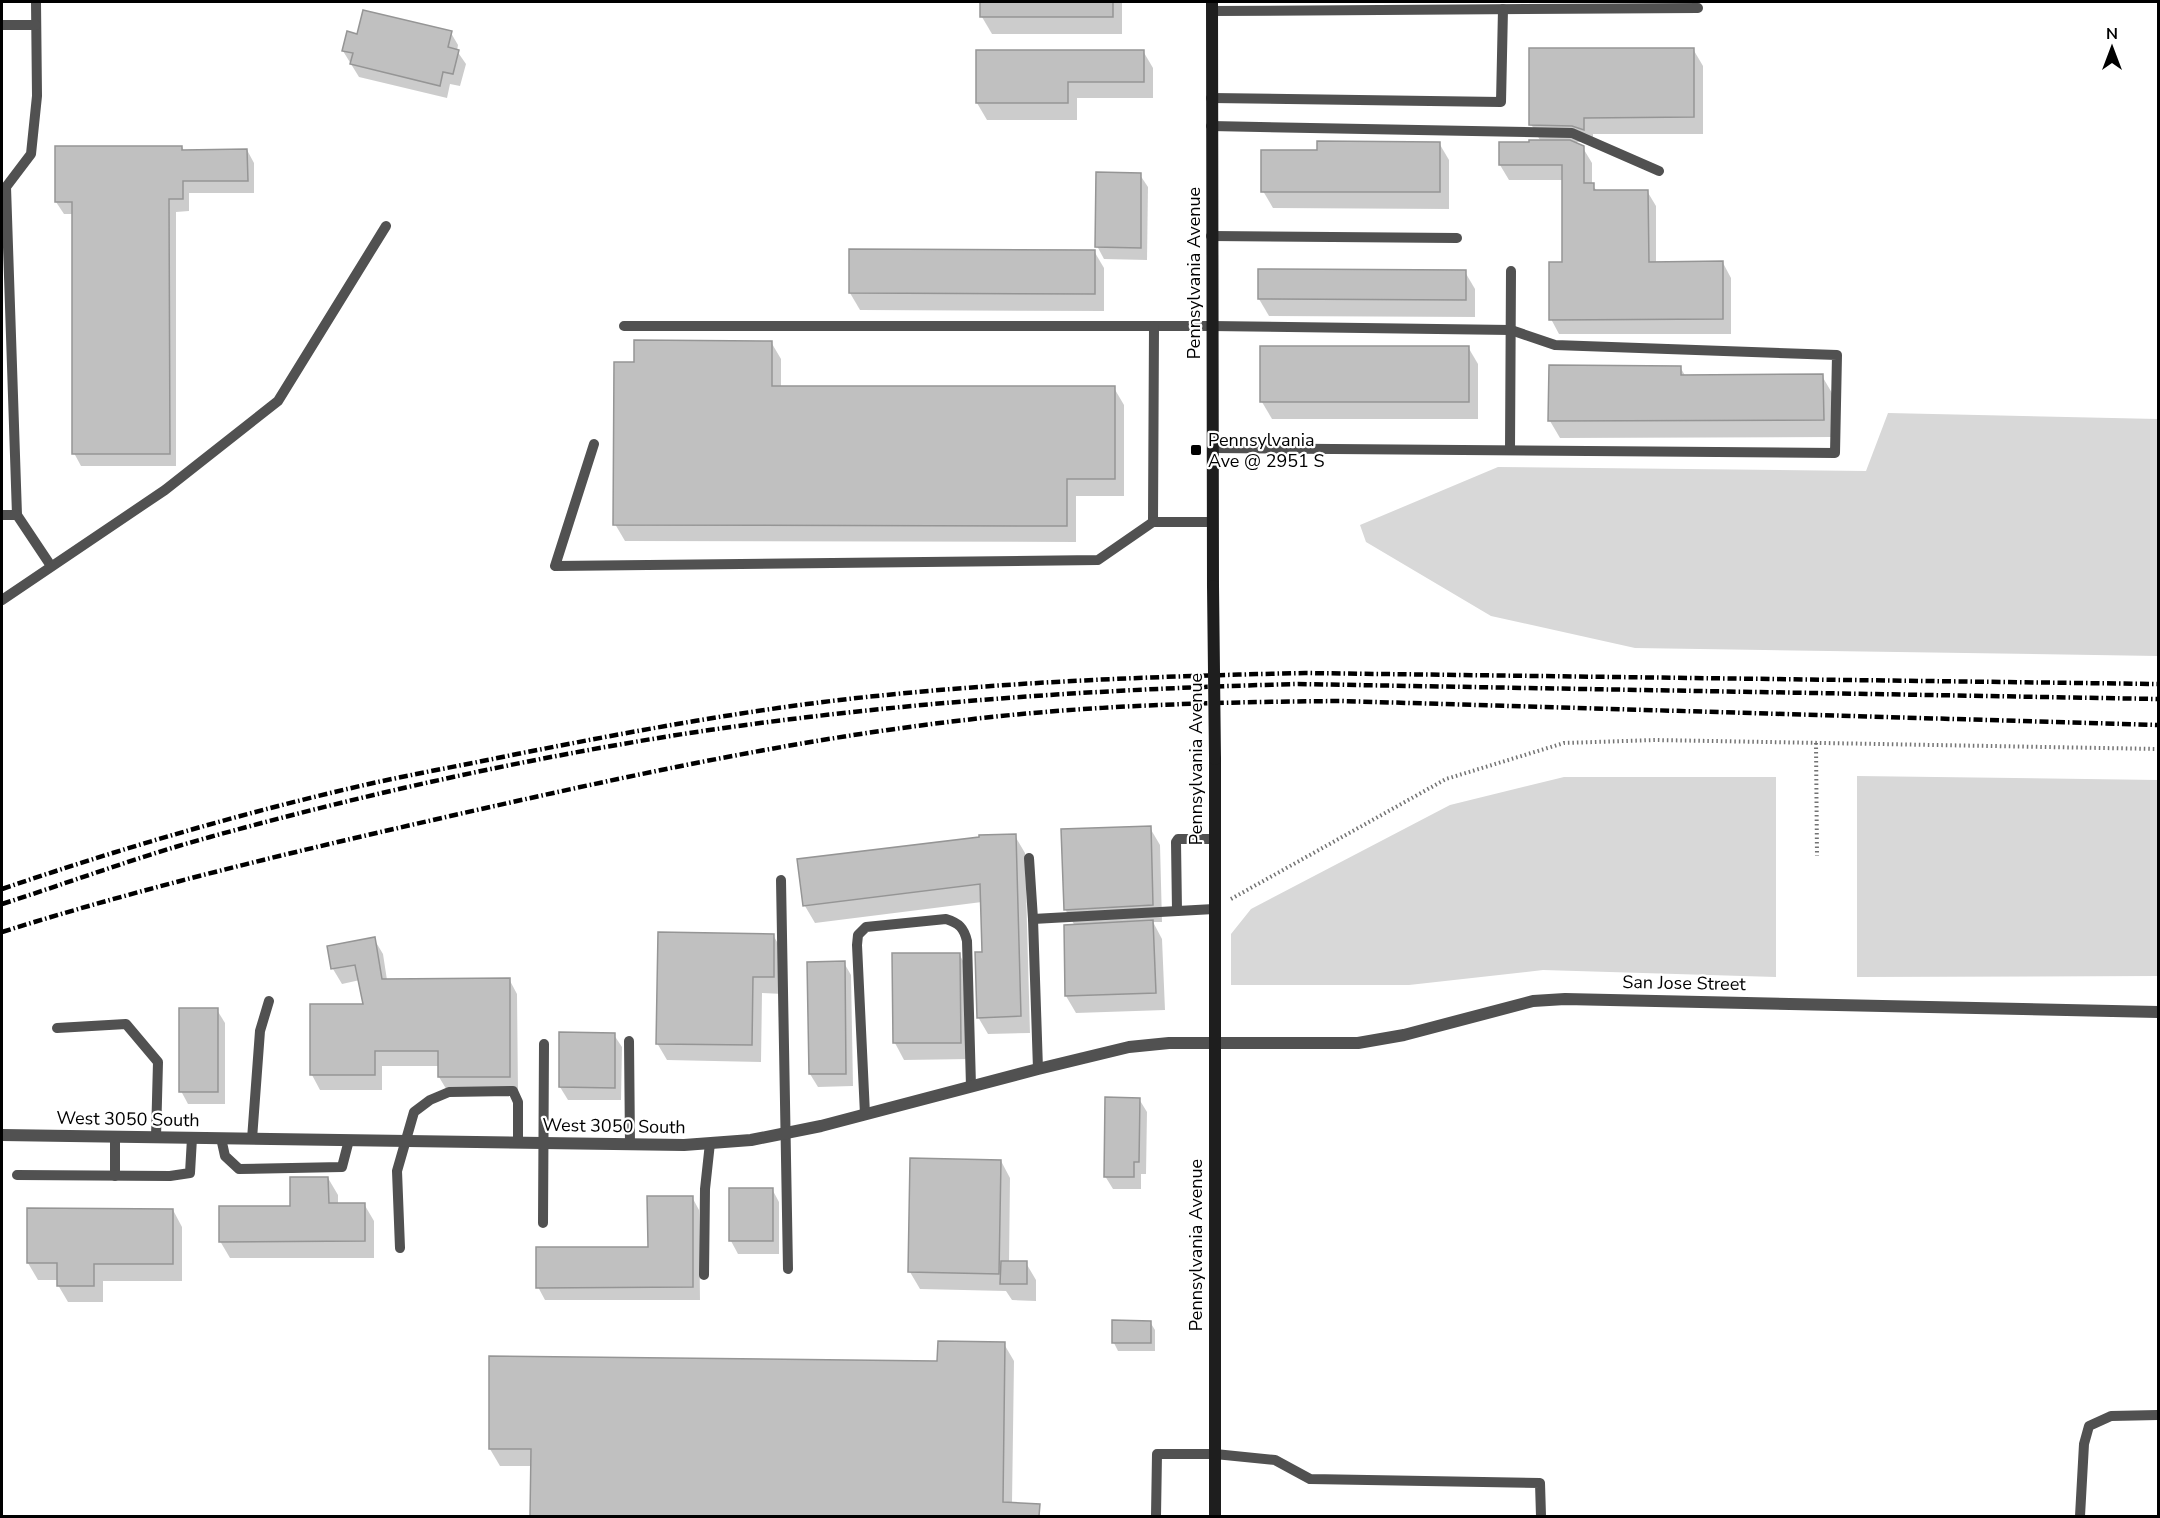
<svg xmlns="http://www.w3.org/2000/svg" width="2160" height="1518" font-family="'Nunito Sans',sans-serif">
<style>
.green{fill:#d8d8d8}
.shadow{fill:#0003}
.building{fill:#c0c0c0;stroke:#959595;stroke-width:1.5}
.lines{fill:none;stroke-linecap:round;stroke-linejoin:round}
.path{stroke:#737373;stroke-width:4;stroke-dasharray:1.5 3;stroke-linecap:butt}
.lane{stroke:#515151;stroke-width:10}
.street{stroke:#515151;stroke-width:12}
.secondary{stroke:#1e1e1e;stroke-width:12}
.rail{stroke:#000;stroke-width:4.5;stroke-dasharray:9 3 1.5 3;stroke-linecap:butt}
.secondary-bridge{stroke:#1e1e1e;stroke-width:12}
.poi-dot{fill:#000;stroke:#fff;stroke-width:2}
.labels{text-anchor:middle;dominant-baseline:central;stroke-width:4.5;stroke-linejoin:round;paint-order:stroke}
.street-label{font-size:18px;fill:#000;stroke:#fff}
.poi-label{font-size:18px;fill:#000;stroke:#fff;text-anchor:start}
</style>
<rect width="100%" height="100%" fill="#fff"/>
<g class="green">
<polygon points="1888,413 2158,419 2158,656 1635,648 1491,616 1366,542 1360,525 1498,467 1866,471"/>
<polygon points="1857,776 2158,780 2158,976 1857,977"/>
<polygon points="1564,777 1776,777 1776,977 1543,970 1409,985 1231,985 1231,934 1251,909 1450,805"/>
</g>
<g class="shadow">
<polygon points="982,2 1122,2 1122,34 992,34 982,17"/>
<polygon points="451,33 458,45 457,51 466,64 460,86 450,84 447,98 359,77 343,51 358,35"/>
<polygon points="1693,49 1703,66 1703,134 1593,134 1593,146 1583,142 1570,142 1583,148 1592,163 1592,185 1598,192 1647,191 1656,206 1656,263 1723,263 1731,278 1731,334 1559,334 1551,319 1563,263 1563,180 1509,180 1500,165 1541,142 1531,124"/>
<polygon points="1143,51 1153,68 1153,98 1077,98 1077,120 987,120 977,103"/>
<polygon points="1439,143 1449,160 1449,209 1273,208 1263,191 1319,152"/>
<polygon points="182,147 184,151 247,150 254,163 254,193 189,193 189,211 176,212 176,466 81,466 74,453 73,214 64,214 56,202"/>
<polygon points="1140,175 1148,187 1147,260 1104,259 1097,246"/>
<polygon points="1094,251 1104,268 1104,311 860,310 850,293"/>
<polygon points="1465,272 1475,289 1475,317 1269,316 1259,299"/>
<polygon points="771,342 781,359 781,387 1114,388 1124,405 1124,496 1076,496 1076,542 625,541 615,524 636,363"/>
<polygon points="1468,347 1478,364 1478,419 1272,419 1262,402"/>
<polygon points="1680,367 1686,377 1822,376 1832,393 1833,437 1560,438 1550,421"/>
<polygon points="1150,828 1160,845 1162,922 1153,922 1162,939 1165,1010 1076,1013 1066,996 1075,926 1065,909"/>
<polygon points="1015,836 1025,853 1030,1033 988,1034 978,1017 984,954 982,902 815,923 805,906"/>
<polygon points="773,935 783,952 783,994 762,993 761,1062 667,1060 657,1043"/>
<polygon points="374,939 383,954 387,980 509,979 517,994 518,1092 448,1092 439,1077 439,1066 382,1066 382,1090 320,1090 312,1075 364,1006 360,980 342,984 333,969 329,947"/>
<polygon points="959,954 969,971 970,1059 904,1060 895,1043"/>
<polygon points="844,963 851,975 853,1086 818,1087 810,1074"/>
<polygon points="217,1010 225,1023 225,1104 188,1104 181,1091"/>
<polygon points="614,1035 622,1047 621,1100 568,1100 560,1087"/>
<polygon points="1139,1099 1147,1112 1146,1174 1141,1174 1141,1189 1113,1189 1105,1176"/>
<polygon points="1001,1161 1010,1178 1009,1263 1026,1263 1036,1280 1036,1301 1012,1300 1006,1291 920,1289 910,1272"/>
<polygon points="328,1178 338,1195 338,1204 364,1204 374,1221 374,1258 230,1258 220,1241 292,1207"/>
<polygon points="772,1189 779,1202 779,1254 738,1254 731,1241"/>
<polygon points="692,1197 699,1210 700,1300 545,1300 538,1287 649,1249"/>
<polygon points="173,1210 182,1227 182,1281 103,1281 103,1302 68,1302 58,1285 58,1280 38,1280 28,1263"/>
<polygon points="1150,1322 1155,1330 1155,1351 1118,1351 1114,1343"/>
<polygon points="1004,1344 1014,1361 1012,1503 1020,1516 532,1516 533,1466 500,1466 490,1449 939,1363"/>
</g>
<g class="building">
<rect x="980" y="2" width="133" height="15"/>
<polygon points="363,10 452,31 448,47 459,50 453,74 443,72 440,86 350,64 353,53 342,51 347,31 357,34"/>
<polygon points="1529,48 1694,48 1694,117 1584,118 1584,130 1572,126 1529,125"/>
<polygon points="976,50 1144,50 1144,82 1068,82 1068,103 976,103"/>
<polygon points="1529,140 1570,140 1584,146 1584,183 1594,183 1594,190 1648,190 1649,262 1723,261 1723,319 1549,320 1549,262 1562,262 1562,165 1499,165 1499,142 1529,142"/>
<polygon points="1317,141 1440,142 1440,192 1261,192 1261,150 1317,150"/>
<polygon points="55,146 182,146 182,150 247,149 248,181 183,181 183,199 169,199 170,454 72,454 72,202 55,202"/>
<polygon points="1096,172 1141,173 1141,248 1095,247"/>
<polygon points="849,249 1095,250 1095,294 849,293"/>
<polygon points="1258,269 1466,270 1466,300 1258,299"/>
<polygon points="634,340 772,341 772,386 1115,386 1115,479 1067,479 1067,526 613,525 614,362 634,362"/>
<rect x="1260" y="346" width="209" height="56"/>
<polygon points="1549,365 1681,366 1681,375 1823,374 1824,420 1548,421"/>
<polygon points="1151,826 1153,905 1064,910 1061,829"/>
<polygon points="1016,834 1021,1016 977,1018 975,952 982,952 980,884 803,906 797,859 979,837 979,835"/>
<polygon points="1153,920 1156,993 1065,996 1064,925"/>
<polygon points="658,932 774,934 774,977 753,977 752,1045 656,1044"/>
<polygon points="375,937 382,979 510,978 510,1077 438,1077 438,1051 375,1051 375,1075 310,1075 310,1004 363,1004 355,965 331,969 327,946"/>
<polygon points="892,953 960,953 961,1043 893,1043"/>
<polygon points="845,961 846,1074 809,1074 807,962"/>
<rect x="179" y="1008" width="39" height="84"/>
<polygon points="559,1032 615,1033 615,1088 559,1087"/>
<polygon points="1105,1097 1140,1098 1139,1162 1134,1162 1134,1177 1104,1177"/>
<polygon points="910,1158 1001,1160 999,1274 908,1272"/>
<polygon points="290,1177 328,1177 329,1203 365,1203 365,1241 219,1242 219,1206 290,1206"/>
<rect x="729" y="1188" width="44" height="53"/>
<polygon points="647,1196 693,1196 693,1287 536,1288 536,1247 648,1247"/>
<polygon points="27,1208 173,1209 173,1264 94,1264 94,1286 57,1286 57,1263 27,1263"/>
<polygon points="1001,1261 1027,1261 1027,1284 1000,1284"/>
<polygon points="1112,1320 1151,1321 1151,1343 1112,1343"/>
<polygon points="938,1341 1005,1342 1003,1502 1040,1504 1039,1516 530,1516 531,1449 489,1449 489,1356 937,1361"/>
</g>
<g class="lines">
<g class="path">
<polyline points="1816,743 1817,856"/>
<polyline points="1231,899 1446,779 1564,743 1655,740 2158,749"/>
</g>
<g class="lane">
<polyline points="36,2 37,96 31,154 6,187 17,515 51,566"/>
<polyline points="1212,11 1698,8"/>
<polyline points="2,25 36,25"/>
<polyline points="1211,98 1501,102 1503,9"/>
<polyline points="1211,126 1572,133 1659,171"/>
<polyline points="1211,236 1457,238"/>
<polyline points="624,326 1211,326 1511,330 1555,345 1837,355 1835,453 1213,448"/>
<polyline points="1154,326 1153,522 1213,522"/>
<polyline points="594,444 555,566 1098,560 1153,522"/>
<polyline points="1510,450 1511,271"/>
<polyline points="2,515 17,515"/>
<polyline points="2,600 165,490 278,401 386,226"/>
<polyline points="1029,858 1033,919"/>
<polyline points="781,880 788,1269"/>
<polyline points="1177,911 1176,842 1178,839 1214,839"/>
<polyline points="57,1028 126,1024 158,1062 156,1137"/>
<polyline points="629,1041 630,1145"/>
<polyline points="1038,1069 1033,919 1214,909"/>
<path d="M 865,1114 L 857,945 L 858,935 L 866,927 L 946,919 C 959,923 964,928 967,941 L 971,1086"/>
<polyline points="115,1137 115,1176"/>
<polyline points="221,1138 225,1156 239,1169 342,1167 349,1140"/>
<polyline points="252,1139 260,1031 269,1001"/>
<polyline points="17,1175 170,1176 190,1173 192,1138"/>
<polyline points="543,1223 544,1044"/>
<polyline points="400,1248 397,1171 414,1112 430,1100 449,1092 513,1091 518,1102 518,1143"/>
<polyline points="704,1275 705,1189 710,1143"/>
<polyline points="1156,1516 1157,1454 1215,1454 1275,1460 1310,1479 1540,1483 1541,1516"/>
<polyline points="2080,1516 2084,1444 2089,1426 2111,1416 2158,1415"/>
</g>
<polyline class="street" points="2,1135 684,1145 751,1140 821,1126 1038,1069 1129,1047 1169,1043 1358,1043 1404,1035 1533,1001 1565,999 2158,1012"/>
<g class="secondary">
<polyline points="1212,2 1213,586"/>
<polyline points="1215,759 1215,1516"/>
</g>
<g class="rail">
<path d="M 2,889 C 119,849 239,814 360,786 C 412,774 465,765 517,754 C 639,730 762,707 886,695 C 1025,681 1165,676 1305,673 L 2158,684"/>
<path d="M 2,904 C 71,882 140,856 210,837 C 365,794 524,759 683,734 C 887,703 1093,689 1298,684 L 2158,699"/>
<path d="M 2,932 C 148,886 297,851 446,817 C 618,778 790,740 965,720 C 1090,705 1216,702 1341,701 L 2158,725"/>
</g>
<polyline class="secondary-bridge" points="1213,586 1215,759"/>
</g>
<rect class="poi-dot" x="1190" y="444" width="12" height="12" rx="3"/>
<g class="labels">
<g class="street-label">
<text transform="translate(1194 273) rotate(-90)">Pennsylvania Avenue</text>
<text transform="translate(1196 759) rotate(-90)">Pennsylvania Avenue</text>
<text transform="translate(1684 983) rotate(1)">San Jose Street</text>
<text transform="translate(128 1119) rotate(1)">West 3050 South</text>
<text transform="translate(614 1126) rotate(1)">West 3050 South</text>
<text transform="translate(1196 1245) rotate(-90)">Pennsylvania Avenue</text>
</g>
<g class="poi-label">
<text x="1208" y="440">Pennsylvania<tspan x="1208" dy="21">Ave @ 2951 S</tspan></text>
</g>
</g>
<rect width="2160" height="1518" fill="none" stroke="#000000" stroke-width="6"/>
<g transform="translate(2112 48)" stroke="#ffffff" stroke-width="4.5" paint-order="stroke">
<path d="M0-4.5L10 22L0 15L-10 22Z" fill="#000000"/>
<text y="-9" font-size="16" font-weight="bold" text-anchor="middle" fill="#000000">N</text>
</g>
</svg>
